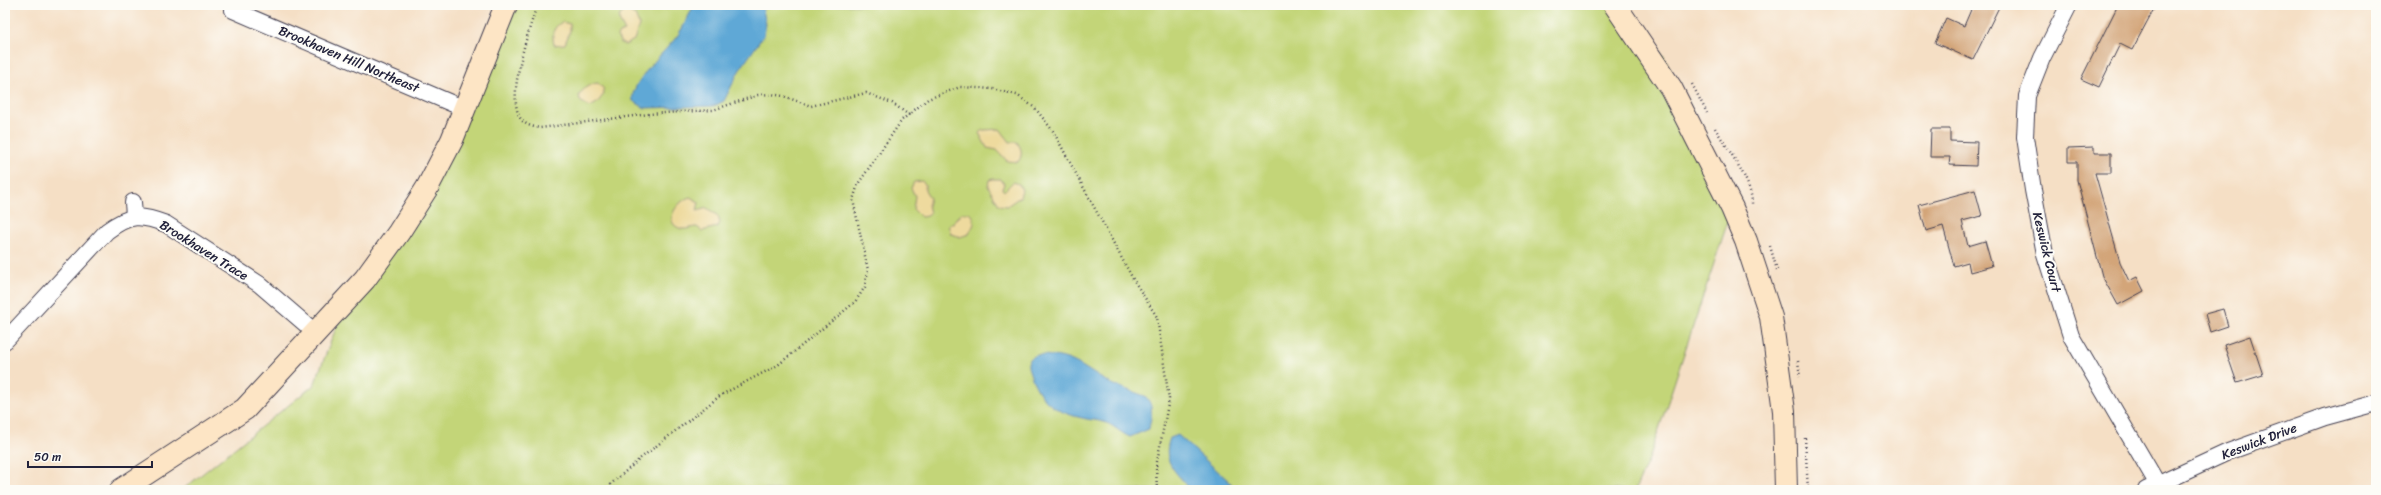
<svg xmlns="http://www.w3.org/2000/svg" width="2381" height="495" font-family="Sriracha,sans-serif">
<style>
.green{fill:#c3d578;stroke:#727c5a}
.sand{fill:#eeda9e;stroke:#887e6c}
.water{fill:#5fa8d6;stroke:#406588}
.building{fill:#d3a579}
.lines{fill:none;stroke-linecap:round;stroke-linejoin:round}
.street-casing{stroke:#423e50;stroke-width:18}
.secondary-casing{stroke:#423e50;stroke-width:24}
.path{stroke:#423e50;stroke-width:2.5;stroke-dasharray:1 3;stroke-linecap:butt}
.street{stroke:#fff;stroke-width:16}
.secondary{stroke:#fde5c5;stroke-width:22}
.labels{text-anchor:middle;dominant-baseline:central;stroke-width:4;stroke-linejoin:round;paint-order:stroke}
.street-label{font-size:13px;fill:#22223b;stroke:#fdfcf7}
</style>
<rect width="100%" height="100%" fill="#fdfcf7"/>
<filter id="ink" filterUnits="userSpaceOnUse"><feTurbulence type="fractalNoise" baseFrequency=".025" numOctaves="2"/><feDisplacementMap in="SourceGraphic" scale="8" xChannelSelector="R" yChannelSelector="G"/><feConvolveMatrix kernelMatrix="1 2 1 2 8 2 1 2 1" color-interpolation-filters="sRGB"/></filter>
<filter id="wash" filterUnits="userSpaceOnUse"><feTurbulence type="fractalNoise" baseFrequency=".012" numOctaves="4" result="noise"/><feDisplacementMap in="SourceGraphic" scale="16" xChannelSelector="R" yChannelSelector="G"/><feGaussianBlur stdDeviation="0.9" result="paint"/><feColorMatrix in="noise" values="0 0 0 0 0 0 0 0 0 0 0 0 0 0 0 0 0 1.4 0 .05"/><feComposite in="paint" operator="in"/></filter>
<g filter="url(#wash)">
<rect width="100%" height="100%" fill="#f5dfc5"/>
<polygon class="green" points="501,5 1622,5 1663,55 1736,197 1648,462 1635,490 182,490 314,385 341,315 414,225"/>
<g class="sand">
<polygon points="627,10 635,15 639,25 634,40 625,45 621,43 617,36 619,33 625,31 619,20 620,15"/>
<path d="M 562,22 L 570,24 L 570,31 L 565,44 L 554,45 C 552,34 552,28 562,22 Z"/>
<path d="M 598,83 L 603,88 L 604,94 L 597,103 L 590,107 L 580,101 L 579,95 C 584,88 589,84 598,83 Z"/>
<path d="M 1000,129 L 1010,142 L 1017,142 C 1022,149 1023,155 1018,162 L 1007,161 L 997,150 L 987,148 L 979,133 L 984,130 Z"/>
<polygon points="993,179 1001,179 1004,184 1002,189 1004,191 1013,182 1019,184 1022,190 1020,197 1007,206 999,205 988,186 989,180"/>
<polygon points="922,181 925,184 925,190 930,198 928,205 930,213 928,216 921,217 913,209 915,196 911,188 914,182"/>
<path d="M 690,197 L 699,202 L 697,211 L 707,208 L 718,216 L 720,223 L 717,227 L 702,231 L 697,227 C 690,227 686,231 679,228 C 662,221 679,200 690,197 Z"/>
<polygon points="961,213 969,213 973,216 974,224 969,234 960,237 951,234 948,225 953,223"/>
</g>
<g class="water">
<path d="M 694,5 L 762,5 L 766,24 L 764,35 L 739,71 L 724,101 L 714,106 L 645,108 L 633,101 C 628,84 668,49 678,35 C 684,26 689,15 694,5 Z"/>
<path d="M 1037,355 C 1074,355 1079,366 1108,382 C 1120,388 1132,391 1145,396 C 1155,406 1151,417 1149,429 L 1130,437 C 1120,433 1114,425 1104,422 C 1097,420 1089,420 1082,418 C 1052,411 1039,400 1029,370 C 1026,362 1029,358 1037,355 Z"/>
<path d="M 1178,435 L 1231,483 L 1231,488 L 1228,490 L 1191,490 C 1176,472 1161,462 1170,438 Z"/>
</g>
<g id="blocks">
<g class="building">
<polygon points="1973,5 2000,5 1973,60 1935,43 1946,18 1964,26"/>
<polygon points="2118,5 2156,5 2132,50 2120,44 2099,87 2081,79"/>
<polygon points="1931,129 1950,129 1950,141 1977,142 1976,166 1949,165 1950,157 1930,157"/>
<polygon points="2094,147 2094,153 2111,153 2111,173 2095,173 2120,262 2129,281 2137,277 2144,291 2118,305 2102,276 2077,180 2077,162 2068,162 2068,148"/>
<polygon points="1975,190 1982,216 1962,221 1968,246 1985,241 1992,266 1970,272 1968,262 1954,266 1943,226 1926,231 1919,205"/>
<polygon points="2223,309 2228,326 2210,332 2205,314"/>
<polygon points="2250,336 2263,375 2237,383 2224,345"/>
</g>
</g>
</g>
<g filter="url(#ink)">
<use href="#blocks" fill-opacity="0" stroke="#423e50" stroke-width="1"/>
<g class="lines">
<defs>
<g id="street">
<polyline points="2069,5 2042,58 2027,96 2025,137 2033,190 2045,254 2071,336 2157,483"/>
<polyline points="233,10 465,109"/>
<polyline points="133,202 134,216"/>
<path d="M 5,341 L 107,231 C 130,214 140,214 166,224 L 259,284 L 316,333"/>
<polyline points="2146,490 2228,452 2325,417 2376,403"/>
</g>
<g id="secondary">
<polyline points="1615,5 1671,88 1732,208 1746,241 1771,317 1784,411 1786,490"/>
<polyline points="121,490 245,409 365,279 399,232 427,188 452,140 506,5"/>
</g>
</defs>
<use href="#street" class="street-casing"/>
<use href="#secondary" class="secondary-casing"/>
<g class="path">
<path d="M 537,5 C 530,28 501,107 525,123 C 529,126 535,127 540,128 L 649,114 L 713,110 L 758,95 L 771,94 L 783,96 L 811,106 L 866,93 L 892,103 L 909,115"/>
<polyline points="1692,84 1707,113"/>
<path d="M 1715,128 C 1727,149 1753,181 1752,205"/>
<polyline points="1770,246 1777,270"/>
<polyline points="1798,361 1800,377"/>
<polyline points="1805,438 1808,490"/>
<polyline points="604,490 641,458 721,395 778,365 855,302 865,287 868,270 853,200 858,184 902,120 928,99 960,87 992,89 1017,95 1035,108 1053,131 1133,279 1157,317 1169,399 1156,467 1157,490"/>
</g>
<use href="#street" class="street"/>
<use href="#secondary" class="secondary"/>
</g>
</g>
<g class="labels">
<g class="street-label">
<text transform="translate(349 59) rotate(23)">Brookhaven Hill Northeast</text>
<text transform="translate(204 250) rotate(32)">Brookhaven Trace</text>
<text transform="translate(2047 252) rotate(76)">Keswick Court</text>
<text transform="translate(2259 441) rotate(-21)">Keswick Drive</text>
</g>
</g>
<rect width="2381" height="495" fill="none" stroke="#fdfcf7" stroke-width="20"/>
<path d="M28 461v6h124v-6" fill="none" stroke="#22223b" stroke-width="2"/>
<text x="34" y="461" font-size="12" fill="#22223b" stroke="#fdfcf7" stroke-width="3" paint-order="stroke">50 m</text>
</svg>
